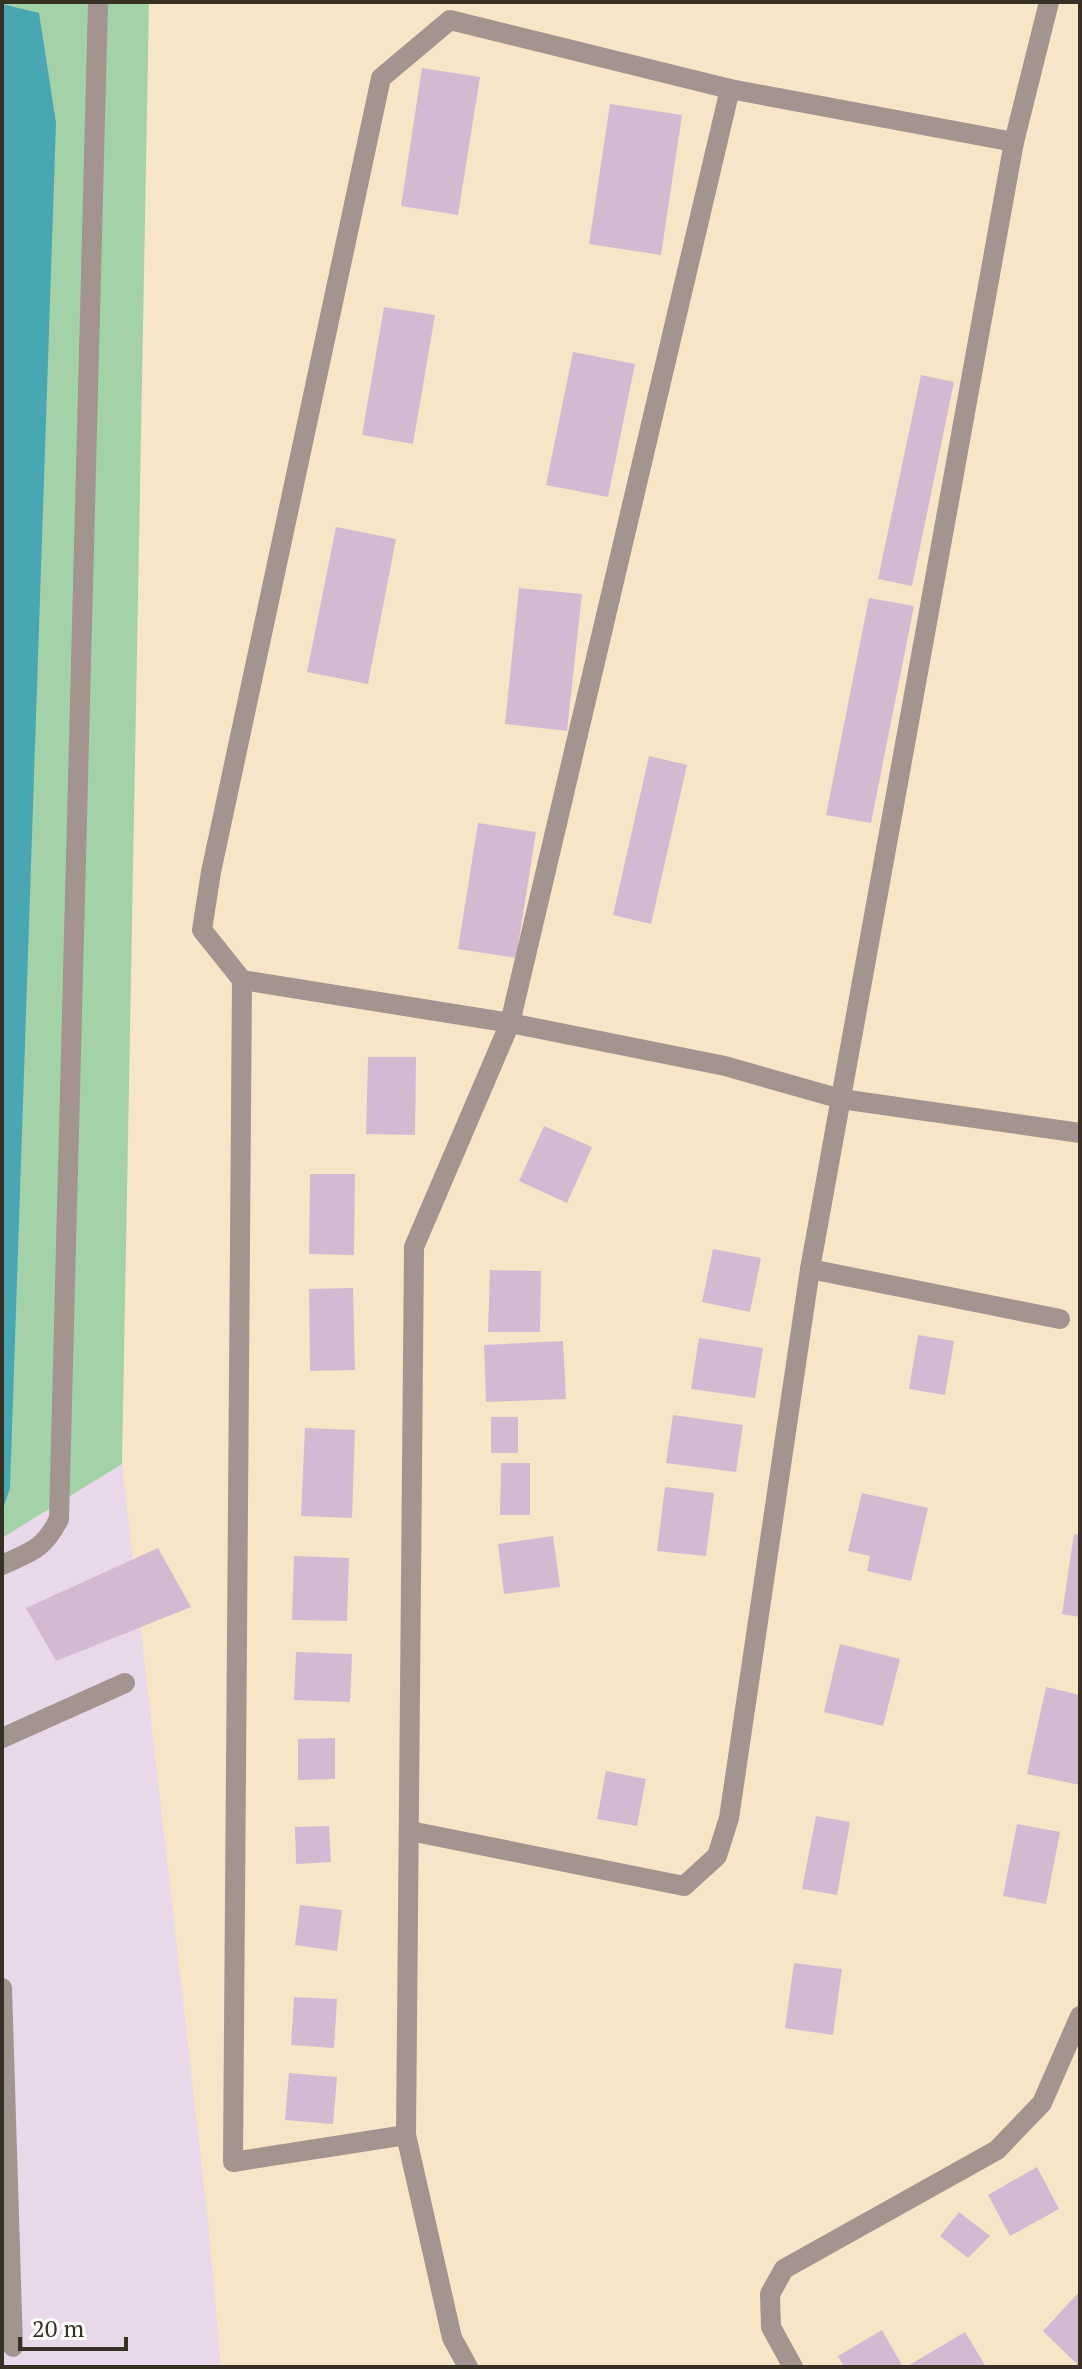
<svg xmlns="http://www.w3.org/2000/svg" width="1082" height="2369" font-family="'PT Serif',serif">
<style>
.education{fill:#e9d8e9}
.green{fill:#a4d2a8}
.water{fill:#48a7b3}
.building{fill:#d3bad2}
.lines{fill:none;stroke-linecap:round;stroke-linejoin:round}
.service{stroke:#a39490;stroke-width:20}
.minor{stroke:#a39490;stroke-width:20}
</style>
<rect width="100%" height="100%" fill="#f7e5c8"/>
<polygon class="education" points="122,1464 208,2221 221,2367 2,2367 2,1538"/>
<polygon class="green" points="2,2 149,2 122,1464 2,1538"/>
<polygon class="water" points="2,4 39,13 56,123 10,1488 2,1512"/>
<g class="building">
<polygon points="422,68 480,77 458,215 401,206"/>
<polygon points="610,104 682,115 661,255 589,244"/>
<polygon points="384,307 435,315 413,444 362,435"/>
<polygon points="573,352 635,364 608,497 546,485"/>
<polygon points="921,375 954,382 912,586 878,579"/>
<polygon points="336,527 396,539 368,684 307,672"/>
<polygon points="519,588 582,594 567,731 505,724"/>
<polygon points="869,598 914,606 871,823 826,815"/>
<polygon points="649,756 687,765 651,924 613,915"/>
<polygon points="478,823 536,832 516,958 458,949"/>
<polygon points="368,1057 416,1057 415,1135 366,1134"/>
<polygon points="544,1126 592,1147 567,1203 519,1181"/>
<polygon points="310,1174 355,1174 354,1255 309,1254"/>
<polygon points="713,1249 761,1258 750,1312 702,1302"/>
<polygon points="490,1270 541,1271 540,1332 488,1332"/>
<polygon points="353,1288 355,1370 310,1371 309,1289"/>
<polygon points="918,1335 954,1341 945,1395 909,1389"/>
<polygon points="699,1338 763,1348 755,1398 691,1389"/>
<polygon points="563,1341 566,1399 486,1402 484,1345"/>
<polygon points="673,1415 743,1425 736,1472 666,1463"/>
<rect x="491" y="1417" width="27" height="36"/>
<polygon points="305,1428 355,1430 352,1518 301,1516"/>
<polygon points="501,1463 530,1463 530,1515 500,1515"/>
<polygon points="665,1487 714,1493 706,1556 657,1551"/>
<polygon points="862,1493 928,1508 911,1581 867,1571 870,1556 848,1551"/>
<polygon points="1074,1534 1080,1535 1080,1617 1062,1614"/>
<polygon points="553,1536 560,1587 504,1594 498,1544"/>
<polygon points="158,1548 191,1607 56,1661 26,1608"/>
<polygon points="294,1556 349,1558 347,1621 292,1620"/>
<polygon points="840,1644 900,1659 883,1726 824,1712"/>
<polygon points="296,1652 352,1654 350,1702 294,1700"/>
<polygon points="1046,1687 1080,1695 1080,1785 1027,1774"/>
<polygon points="335,1738 335,1779 298,1780 298,1739"/>
<polygon points="606,1771 646,1779 637,1826 597,1819"/>
<polygon points="816,1816 850,1822 837,1895 802,1889"/>
<polygon points="1017,1824 1060,1832 1046,1904 1003,1896"/>
<polygon points="329,1826 331,1862 296,1864 295,1827"/>
<polygon points="300,1905 342,1910 337,1951 295,1945"/>
<polygon points="794,1963 842,1969 833,2035 785,2028"/>
<polygon points="294,1997 337,1999 334,2048 291,2045"/>
<polygon points="289,2073 337,2077 333,2124 285,2120"/>
<polygon points="1037,2167 1059,2209 1010,2236 988,2195"/>
<polygon points="959,2212 990,2236 968,2258 940,2236"/>
<polygon points="1080,2291 1080,2367 1043,2331"/>
<polygon points="882,2330 903,2367 844,2367 838,2356"/>
<polygon points="965,2332 986,2367 906,2367"/>
</g>
<g class="lines">
<g class="service">
<polyline points="841,1099 1080,1133"/>
<path d="M 2,1565 C 31,1552 44,1549 59,1519 L 98,2"/>
<polyline points="2,1988 13,2347"/>
</g>
<g class="minor">
<polyline points="242,980 233,2162 406,2135"/>
<polyline points="841,1099 725,1066 510,1023 242,980 202,930 211,872 381,78 450,20 730,89 1014,142"/>
<polyline points="810,1269 1060,1319"/>
<polyline points="2,1738 125,1683"/>
<polyline points="410,1831 684,1886 717,1856 729,1818 810,1269 1014,142 1049,2"/>
<polyline points="468,2367 452,2338 406,2135 414,1247 510,1023 730,89"/>
<polyline points="793,2367 771,2327 770,2294 784,2269 997,2150 1042,2103 1080,2016"/>
</g>
</g>
<rect width="1082" height="2369" fill="none" stroke="#373024" stroke-width="8"/>
<path d="M20 2337v12h106v-12" fill="none" stroke="#373024" stroke-width="4"/>
<text x="32" y="2337" font-size="24" fill="#373024" stroke="#ffffff" stroke-width="6" paint-order="stroke">20 m</text>
</svg>
